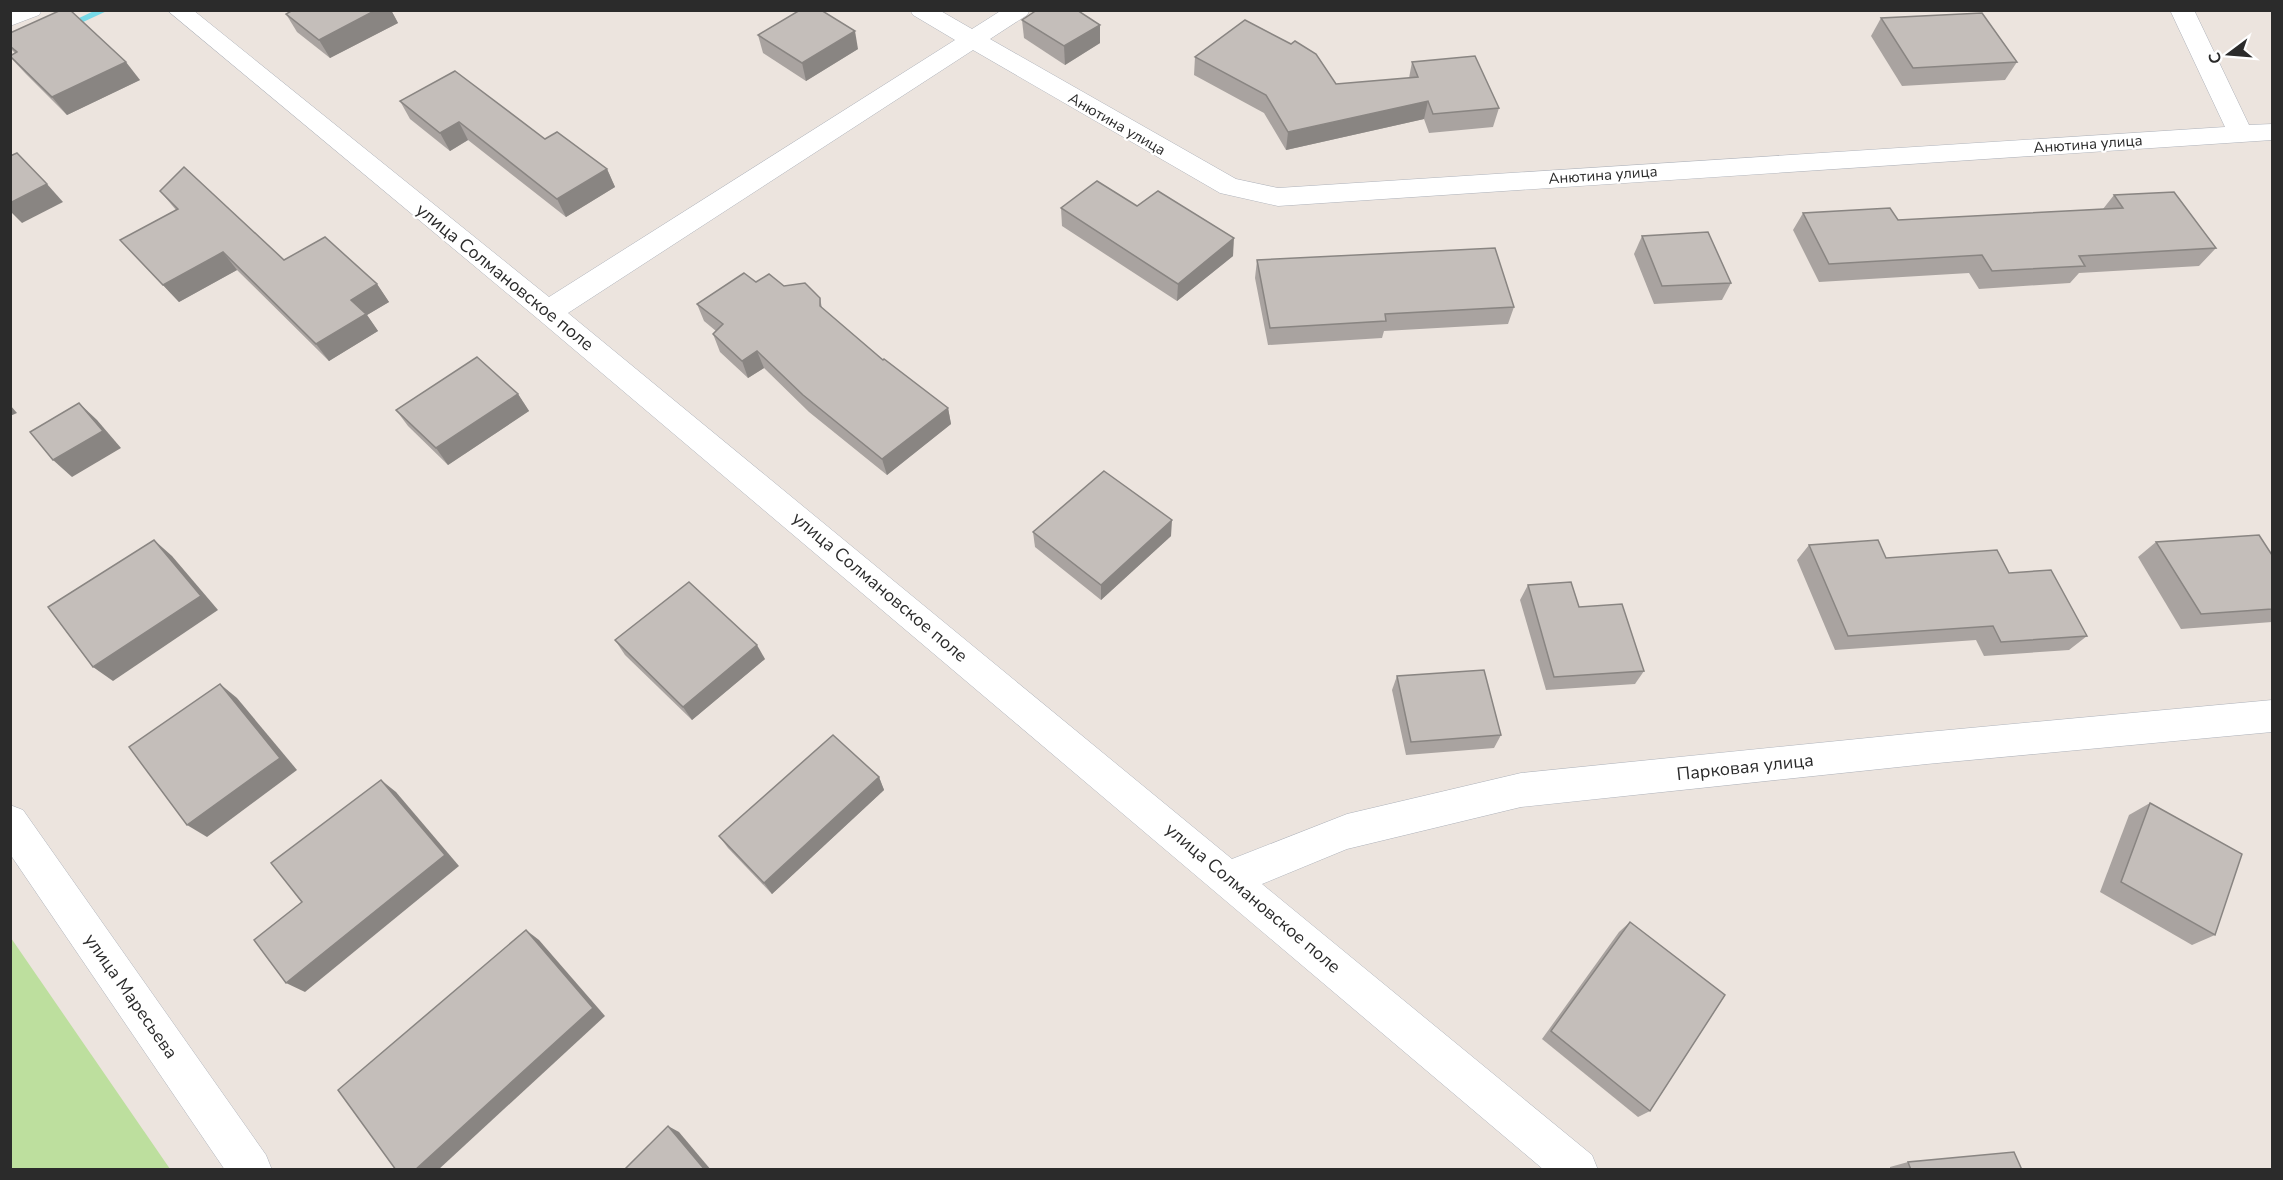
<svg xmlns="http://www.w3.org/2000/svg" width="2283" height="1180" viewBox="0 0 2283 1180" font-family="'Nunito Sans',sans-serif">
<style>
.green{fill:#bddf9e}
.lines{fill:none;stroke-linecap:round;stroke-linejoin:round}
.stream{fill:#77d9e7;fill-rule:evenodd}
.minor-casing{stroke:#aeb2ba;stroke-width:1}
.minor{fill:#fff;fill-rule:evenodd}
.wall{fill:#a9a3a0}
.shaded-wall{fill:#898582}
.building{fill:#c4beba;stroke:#898582;stroke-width:1.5}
.labels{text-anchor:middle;stroke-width:4.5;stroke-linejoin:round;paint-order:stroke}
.far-street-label{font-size:15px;fill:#2b2b2b;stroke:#fff}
.street-label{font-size:18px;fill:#2b2b2b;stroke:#fff}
</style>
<rect width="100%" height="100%" fill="#ece4de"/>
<path class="green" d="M11 938 170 1169H11Z"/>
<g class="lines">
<path class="stream" d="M96 10H109L68 29 65 30 60 27Z"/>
<defs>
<g id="minor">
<path d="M10 10H42L39 15 10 26Z"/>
<path d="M167 10H193L549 297 955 40 913 15 910 10H939L972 29 1002 10H1030L1027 15 990 39 1236 179 1278 188 2225 127 2170 10H2194L2249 125 2272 124V140L1278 206 1220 193 973 50 568 313 1232 859 1347 814 1521 773 1927 732 2272 700V732L1927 764 1521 807 1347 849 1262 884 1592 1155 1598 1170H1544L538 319Z"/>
<path d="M10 805 23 810 266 1155 272 1170H225L10 854Z"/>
</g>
</defs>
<use href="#minor" class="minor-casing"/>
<use href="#minor" class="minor"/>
</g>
<g class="wall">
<path d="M293 10H391L398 23 330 58 297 32 286 14Z"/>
<path d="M1881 18 2017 62 2005 80 1902 86 1871 36Z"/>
<path d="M1022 20 1100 25V43L1065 65 1024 38Z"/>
<path d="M10 33 140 80 67 115 26 74 10 57 15 53 10 48Z"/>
<path d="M758 35 858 49 806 81 763 53Z"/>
<path d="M1195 57 1336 84 1409 78 1412 62 1499 108 1493 127 1429 133 1424 119 1286 150 1264 113 1194 75Z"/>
<path d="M400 101 545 139 607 169 615 187 566 217 468 140 450 151 410 119Z"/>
<path d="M160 191 284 260 377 284 389 302 367 315 378 331 329 361 237 270 179 302 120 240 176 210Z"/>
<path d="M2114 195 2216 248 2199 266 2079 273 2070 283 1979 289 1969 273 1819 282 1793 230 1803 213 1898 220 2103 209Z"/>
<path d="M1061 208 1233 256 1177 301 1062 226Z"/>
<path d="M1642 236 1731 283 1722 300 1654 304 1634 254Z"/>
<path d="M1257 260 1514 307 1508 324 1384 331 1382 338 1268 345 1255 278Z"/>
<path d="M756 282 784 286 820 298 822 308 883 360 948 408 951 424 887 475 809 412 764 368 748 378 720 352 713 334 716 331 704 321 697 304Z"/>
<path d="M518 394 529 411 448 465 408 426 396 410Z"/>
<path d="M1033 532 1171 536 1101 600 1035 547Z"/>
<path d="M2156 542 2272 555V622L2181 629 2138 557Z"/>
<path d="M1809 545 1886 558 2009 573 2087 636 2069 650 1984 656 1976 640 1835 650 1797 560Z"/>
<path d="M1528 585 1644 671 1635 684 1546 690 1520 600Z"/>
<path d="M615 640 765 659 692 720 625 655Z"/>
<path d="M1397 676 1501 735 1494 748 1406 755 1392 690Z"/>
<path d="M879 777 884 790 772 894 728 848 719 836Z"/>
<path d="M2150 803 2215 935 2192 945 2100 892 2129 815Z"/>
<path d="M1630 922 1650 1111 1638 1117 1542 1039 1619 932Z"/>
<path d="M1908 1162 2022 1170H1890V1167Z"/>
</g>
<g class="shaded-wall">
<path d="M376 10H391L398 23 330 58 319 40Z"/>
<path d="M1100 25V43L1065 65 1064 46Z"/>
<path d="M855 31 858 49 806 81 802 63Z"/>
<path d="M126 62 140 80 67 115 52 97Z"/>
<path d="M1428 101 1424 119 1286 150 1288 132Z"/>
<path d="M459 122 468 140 450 151 440 133Z"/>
<path d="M607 169 615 187 566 217 557 199Z"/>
<path d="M47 184 63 202 22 223 10 211V203Z"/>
<path d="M1234 238 1233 256 1177 301 1178 284Z"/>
<path d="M223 252 237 270 179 302 163 285Z"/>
<path d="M377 284 389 302 367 315 378 331 329 361 316 344 351 300Z"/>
<path d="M757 351 764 368 748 378 742 361Z"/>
<path d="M518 394 529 411 448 465 436 448Z"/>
<path d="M79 403 97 420 121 448 72 477 53 460Z"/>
<path d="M10 405 17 413 10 416Z"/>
<path d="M948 408 951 424 887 475 882 459Z"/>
<path d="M1172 520 1171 536 1101 600V585Z"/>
<path d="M154 540 172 556 218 610 113 681 93 667Z"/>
<path d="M757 645 765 659 692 720 683 707Z"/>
<path d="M220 684 237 698 297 770 207 837 187 825Z"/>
<path d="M879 777 884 790 772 894 764 883Z"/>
<path d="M381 780 396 792 459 866 305 992 286 983Z"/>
<path d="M526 930 539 940 605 1016 438 1170H415Z"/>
<path d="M668 1126 679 1132 711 1170H705Z"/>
</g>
<g class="building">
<path d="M61 10H70L126 62 52 97 10 56 17 52 10 46V33Z"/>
<path d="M293 10H376L319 40 286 14Z"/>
<path d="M800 10H821L855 31 802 63 758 35Z"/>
<path d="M1037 10H1077L1100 25 1064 46 1022 20Z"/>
<path d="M1982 13 2017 62 1913 68 1881 18Z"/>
<path d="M1245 20 1291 44 1295 41 1316 54 1336 84 1418 77 1412 62 1475 56 1499 108 1433 114 1428 101 1288 132 1266 95 1195 57Z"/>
<path d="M455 71 545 139 557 132 607 169 557 199 459 122 440 133 400 101Z"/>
<path d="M17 153 47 184 10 203V156Z"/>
<path d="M184 167 284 260 325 237 377 284 351 300 366 314 316 344 223 252 163 285 120 240 178 209 160 191Z"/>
<path d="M1097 181 1137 206 1158 191 1234 238 1178 284 1061 208Z"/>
<path d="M2174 192 2216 248 2079 256 2085 266 1992 271 1982 255 1829 264 1803 213 1890 208 1898 220 2123 208 2114 195Z"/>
<path d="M1708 232 1731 283 1662 286 1642 236Z"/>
<path d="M1495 248 1514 307 1385 314 1386 321 1270 328 1257 260Z"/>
<path d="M744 273 756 282 769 274 784 286 805 283 820 298V306L883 360 884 359 948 408 882 459 803 395 757 351 742 361 713 334 723 324 697 304Z"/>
<path d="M477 357 518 394 436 448 396 410Z"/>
<path d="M79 403 103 431 53 460 30 432Z"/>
<path d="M1104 471 1172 520 1101 585 1033 532Z"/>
<path d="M2259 535 2272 555V609L2201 614 2156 542Z"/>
<path d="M154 540 201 596 93 667 48 607Z"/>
<path d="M1878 540 1886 558 1997 550 2009 573 2051 570 2087 636 2001 642 1993 626 1848 636 1809 545Z"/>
<path d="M689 582 757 645 683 707 615 640Z"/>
<path d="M1571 582 1579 607 1622 604 1644 671 1554 677 1528 585Z"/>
<path d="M1484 670 1501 735 1411 742 1397 676Z"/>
<path d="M220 684 280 758 187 825 129 747Z"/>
<path d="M833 735 879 777 764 883 719 836Z"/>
<path d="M381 780 445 855 286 983 254 940 302 902 271 863Z"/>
<path d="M2150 803 2242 854 2215 935 2121 882Z"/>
<path d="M1630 922 1725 995 1650 1111 1551 1031Z"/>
<path d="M526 930 593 1008 415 1170H396L338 1090Z"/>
<path d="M668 1126 705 1170H624Z"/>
<path d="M2014 1152 2022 1170H1911L1908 1162Z"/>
</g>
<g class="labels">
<g class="far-street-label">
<text transform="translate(1117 124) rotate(30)" y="5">Анютина улица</text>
<text transform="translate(2088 144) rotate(-4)" y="5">Анютина улица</text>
<text transform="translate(1603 175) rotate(-4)" y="5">Анютина улица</text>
</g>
<g class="street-label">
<text transform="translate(505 277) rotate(39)" y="6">улица Солмановское поле</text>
<text transform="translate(880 587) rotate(40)" y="6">улица Солмановское поле</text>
<text transform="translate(1745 767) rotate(-6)" y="6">Парковая улица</text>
<text transform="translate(1253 898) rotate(40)" y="6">улица Солмановское поле</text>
<text transform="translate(131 996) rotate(55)" y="6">улица Маресьева</text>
</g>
</g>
<rect width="2283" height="1180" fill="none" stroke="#2b2b2b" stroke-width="24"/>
<g transform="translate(2229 54) rotate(254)" stroke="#ffffff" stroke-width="4.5" paint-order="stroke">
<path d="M0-4.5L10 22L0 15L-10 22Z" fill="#2b2b2b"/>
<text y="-9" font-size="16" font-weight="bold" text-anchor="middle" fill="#2b2b2b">С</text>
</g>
</svg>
